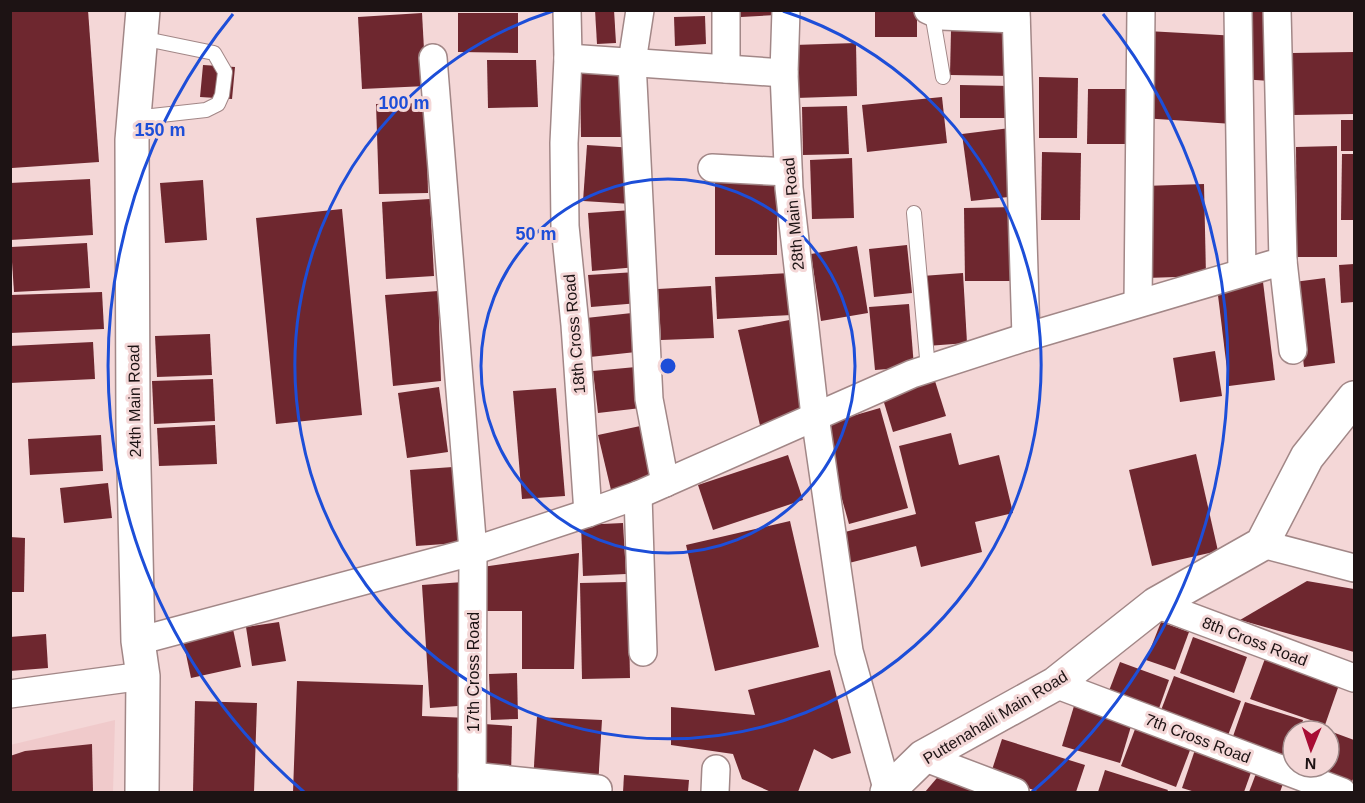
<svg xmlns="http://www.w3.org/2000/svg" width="1365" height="803" viewBox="0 0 1365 803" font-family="Helvetica,sans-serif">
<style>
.built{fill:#f0cacb}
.building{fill:#6e272f}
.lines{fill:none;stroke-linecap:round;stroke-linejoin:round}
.lane-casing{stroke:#a28787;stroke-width:16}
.street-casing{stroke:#a28787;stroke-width:30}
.secondary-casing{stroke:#a28787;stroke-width:36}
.lane{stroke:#fff;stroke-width:14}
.street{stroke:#fff;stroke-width:27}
.secondary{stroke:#fff;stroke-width:33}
.ring{fill:none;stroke:#1d4ed8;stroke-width:3}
.labels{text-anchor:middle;stroke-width:6;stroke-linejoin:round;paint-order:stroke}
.street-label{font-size:16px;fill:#1d1314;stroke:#f4d7d7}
.centre{fill:#1d4ed8;stroke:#f4d7d7;stroke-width:3}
.ring-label{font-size:18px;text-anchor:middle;font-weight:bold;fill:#1d4ed8;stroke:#f4d7d7;stroke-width:6;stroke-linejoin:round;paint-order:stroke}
</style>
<rect width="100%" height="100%" fill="#f4d7d7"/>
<path class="built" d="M115 720 113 792H11L10 745Z"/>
<g class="building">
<path d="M10 10H88L99 162 12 168Z"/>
<path d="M595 10H614L616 43 597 44Z"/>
<path d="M741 10H776V15L741 17Z"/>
<rect x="875" y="10" width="42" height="27"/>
<path d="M1244 10H1273L1270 81 1241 79Z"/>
<path d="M422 13 426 86 362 89 358 17Z"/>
<path d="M458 13H518V53L458 52Z"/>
<path d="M705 16 706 44 675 46 674 17Z"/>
<path d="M951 30H1012V76L950 75Z"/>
<path d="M1147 31 1238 36 1233 124 1142 118Z"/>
<path d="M856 43 857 96 796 98 794 45Z"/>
<path d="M1354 52V114L1293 115 1292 53Z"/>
<path d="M487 60H536L538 107 488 108Z"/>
<path d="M203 65 235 67 232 99 200 97Z"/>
<path d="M580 74H625V137H581Z"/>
<path d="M1039 77 1078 78 1077 138H1039Z"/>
<path d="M960 85 1011 86 1010 118H960Z"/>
<path d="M1088 89H1128L1127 144H1087Z"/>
<path d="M942 97 947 143 867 152 862 105Z"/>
<path d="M426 103 428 193 379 194 376 104Z"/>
<path d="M847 106 849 154 803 155 802 107Z"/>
<rect x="1341" y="120" width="13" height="31"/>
<path d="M1010 128 1018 196 971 201 962 134Z"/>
<path d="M587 145 635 148 631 204 583 201Z"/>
<path d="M1337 146V257H1297L1296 147Z"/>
<path d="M1042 152 1081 153 1080 220H1041Z"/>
<path d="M1342 154H1354V220H1341Z"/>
<path d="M852 158 854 218 812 219 810 160Z"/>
<rect x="715" y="178" width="62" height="77"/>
<path d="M90 179 93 235 10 240V183Z"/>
<path d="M203 180 207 240 165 243 160 183Z"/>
<path d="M1204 184 1206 276 1146 278 1144 186Z"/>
<path d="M430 199 434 276 386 279 382 202Z"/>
<path d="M1016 207 1017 281H965L964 208Z"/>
<path d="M342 209 362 415 276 424 256 218Z"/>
<path d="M632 210 637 267 592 271 588 213Z"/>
<path d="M87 243 90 288 14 292 11 247Z"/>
<path d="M907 245 912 293 874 297 869 249Z"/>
<path d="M857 246 868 313 821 321 811 254Z"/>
<path d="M1354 264V302L1341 303 1339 265Z"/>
<path d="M636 272 639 303 591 307 588 275Z"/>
<path d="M790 273 792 315 717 319 715 277Z"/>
<path d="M963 273 967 343 927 346 922 276Z"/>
<path d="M1325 278 1335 363 1304 367 1294 282Z"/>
<path d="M1263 282 1275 380 1229 386 1217 287Z"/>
<path d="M711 286 714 338 661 340 658 289Z"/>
<path d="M438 291 441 381 393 386 385 295Z"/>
<path d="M102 292 104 329 10 333V295Z"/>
<path d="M909 304 914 367 875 370 869 307Z"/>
<path d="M632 313 636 352 590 357 586 318Z"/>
<path d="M800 318 813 413 762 434 738 330Z"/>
<path d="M210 334 212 375 157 377 155 336Z"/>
<path d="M93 342 95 379 10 383V346Z"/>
<path d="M1215 351 1222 396 1180 402 1173 358Z"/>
<path d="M636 367 641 408 598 413 593 371Z"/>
<path d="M213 379 215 421 154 424 152 381Z"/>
<path d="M935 381 946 416 893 432 882 396Z"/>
<path d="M439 387 448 452 407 458 398 393Z"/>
<path d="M556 388 565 496 522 499 513 391Z"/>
<path d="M880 408 908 508 849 524 821 425Z"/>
<path d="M215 425 217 464 159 466 157 428Z"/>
<path d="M645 425 657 479 611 490 598 435Z"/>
<path d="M951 433 959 465 999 455 1013 513 975 522 982 552 921 567 916 546 845 564 837 534 916 514 899 446Z"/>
<path d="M101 435 103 471 30 475 28 439Z"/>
<path d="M1196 454 1218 551 1152 566 1129 470Z"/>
<path d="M788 455 803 500 713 530 698 485Z"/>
<path d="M453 467 459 543 416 546 410 470Z"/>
<path d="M108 483 112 518 64 523 60 488Z"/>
<path d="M790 521 819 647 715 671 686 545Z"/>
<path d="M623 523 626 574 583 576 581 525Z"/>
<path d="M10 537 25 538 24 592H10Z"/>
<path d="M579 553 574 669H522V611H482V567Z"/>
<path d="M1307 581 1354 589V652L1240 620Z"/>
<path d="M463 582 472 705 430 708 422 585Z"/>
<path d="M628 582 630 678 582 679 580 583Z"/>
<path d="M279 622 286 661 252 666 246 627Z"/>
<path d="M1161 622 1189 632 1175 670 1146 660Z"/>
<path d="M233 629 241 667 191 678 183 640Z"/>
<path d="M46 634 48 668 10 671V637Z"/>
<path d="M1193 637 1247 657 1234 693 1180 673Z"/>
<path d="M1266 656 1340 682 1325 725 1250 699Z"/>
<path d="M1120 662 1169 680 1157 714 1107 696Z"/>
<path d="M830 670 851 753 832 759 814 749 798 792H771L742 779 733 754 671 745V707L755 715 748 690Z"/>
<path d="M517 673 518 719 491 720 489 674Z"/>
<path d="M1174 676 1241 701 1227 738 1160 713Z"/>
<path d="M297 681 423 685 422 716 468 718 465 792H293Z"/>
<path d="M195 701 257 703 254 792H193Z"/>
<path d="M1245 702 1303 720 1300 731H1293V752L1290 761 1231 742Z"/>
<path d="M1074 706 1132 723 1120 763 1062 746Z"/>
<path d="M537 717 602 720 598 786 533 782Z"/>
<path d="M1308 723 1354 740V776L1351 785 1302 767H1329V731H1305Z"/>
<path d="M484 724 512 726 511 778 484 776Z"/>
<path d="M1137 724 1192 745 1176 787 1121 766Z"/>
<path d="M1002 739 1085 765 1076 792H1040L990 776Z"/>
<path d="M92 744 93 792H10V756L25 751Z"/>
<path d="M1197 744 1254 764 1244 792H1195L1182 788Z"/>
<path d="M1105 770 1168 790 1167 792H1098Z"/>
<path d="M1257 771 1284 781 1280 792H1249Z"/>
<path d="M942 772 987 792H925Z"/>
<path d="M624 775 689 780 688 792H623Z"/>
</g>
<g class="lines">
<defs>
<g id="lane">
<path d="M932 13 943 77"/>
<path d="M134 118 206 110 218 104 222 95 225 72 214 53 141 38"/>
<path d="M914 213 928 369"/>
</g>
<g id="street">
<path d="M567 10 568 58 564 143 565 226 575 325 588 513"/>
<path d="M640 10 632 62 649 399 665 483"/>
<path d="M786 10 784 73 789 188 815 416 849 651 888 792"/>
<path d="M928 10 941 16 1016 19"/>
<path d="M1016 10 1026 337"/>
<path d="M1238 10 1242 272"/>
<path d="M433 58 473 551 472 792"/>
<path d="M568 58 784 73"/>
<path d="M726 69V10"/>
<path d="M712 168 788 172"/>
<path d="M1283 261 1293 350"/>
<path d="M1138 303 1141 10"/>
<path d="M638 495 643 652"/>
<path d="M1262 544 1354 568"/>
<path d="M1156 604 1354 678"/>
<path d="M138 641 464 554 588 513 638 495 912 374 1026 337 1283 261 1277 10"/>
<path d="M1055 684 1342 792"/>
<path d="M10 694 143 676"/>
<path d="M923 757 1015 792"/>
<path d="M472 776 598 789"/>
<path d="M715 792 716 769"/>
</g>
<g id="secondary">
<path d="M142 792 143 676 138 641 133 425 132 140 143 10"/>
<path d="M887 792 923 757 1055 684 1156 604 1262 544 1307 457 1354 398"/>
</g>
</defs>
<use href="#lane" class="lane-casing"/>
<use href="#street" class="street-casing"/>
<use href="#secondary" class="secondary-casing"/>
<use href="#lane" class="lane"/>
<use href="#street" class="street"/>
<use href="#secondary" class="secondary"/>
</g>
<g class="ring">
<circle cx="668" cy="366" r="187"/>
<path d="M783 11A373 373 0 1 1 553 11"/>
<path d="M304 792A560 560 0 0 1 233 14M1103 14A560 560 0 0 1 1032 792"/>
</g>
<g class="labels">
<g class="street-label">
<text transform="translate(793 214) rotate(-95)" y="6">28th Main Road</text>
<text transform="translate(574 334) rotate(-95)" y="6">18th Cross Road</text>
<text transform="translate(134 401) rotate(-91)" y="6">24th Main Road</text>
<text transform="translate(1255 641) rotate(21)" y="6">8th Cross Road</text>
<text transform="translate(473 672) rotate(-90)" y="6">17th Cross Road</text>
<text transform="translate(995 717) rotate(-31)" y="6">Puttenahalli Main Road</text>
<text transform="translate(1198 738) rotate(21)" y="6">7th Cross Road</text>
</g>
</g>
<circle cx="668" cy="366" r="9" class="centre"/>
<g class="ring-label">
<text x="404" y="109">100 m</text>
<text x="160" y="136">150 m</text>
<text x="536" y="240">50 m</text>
</g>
<rect width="1365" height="803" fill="none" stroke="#1d1314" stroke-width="24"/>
<g transform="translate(1311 749) rotate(182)"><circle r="28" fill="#f4d7d7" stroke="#9e8989" stroke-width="1.5"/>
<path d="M0-4.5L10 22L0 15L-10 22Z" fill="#a70d34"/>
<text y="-9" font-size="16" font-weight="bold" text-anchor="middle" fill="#1d1314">N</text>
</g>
</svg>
